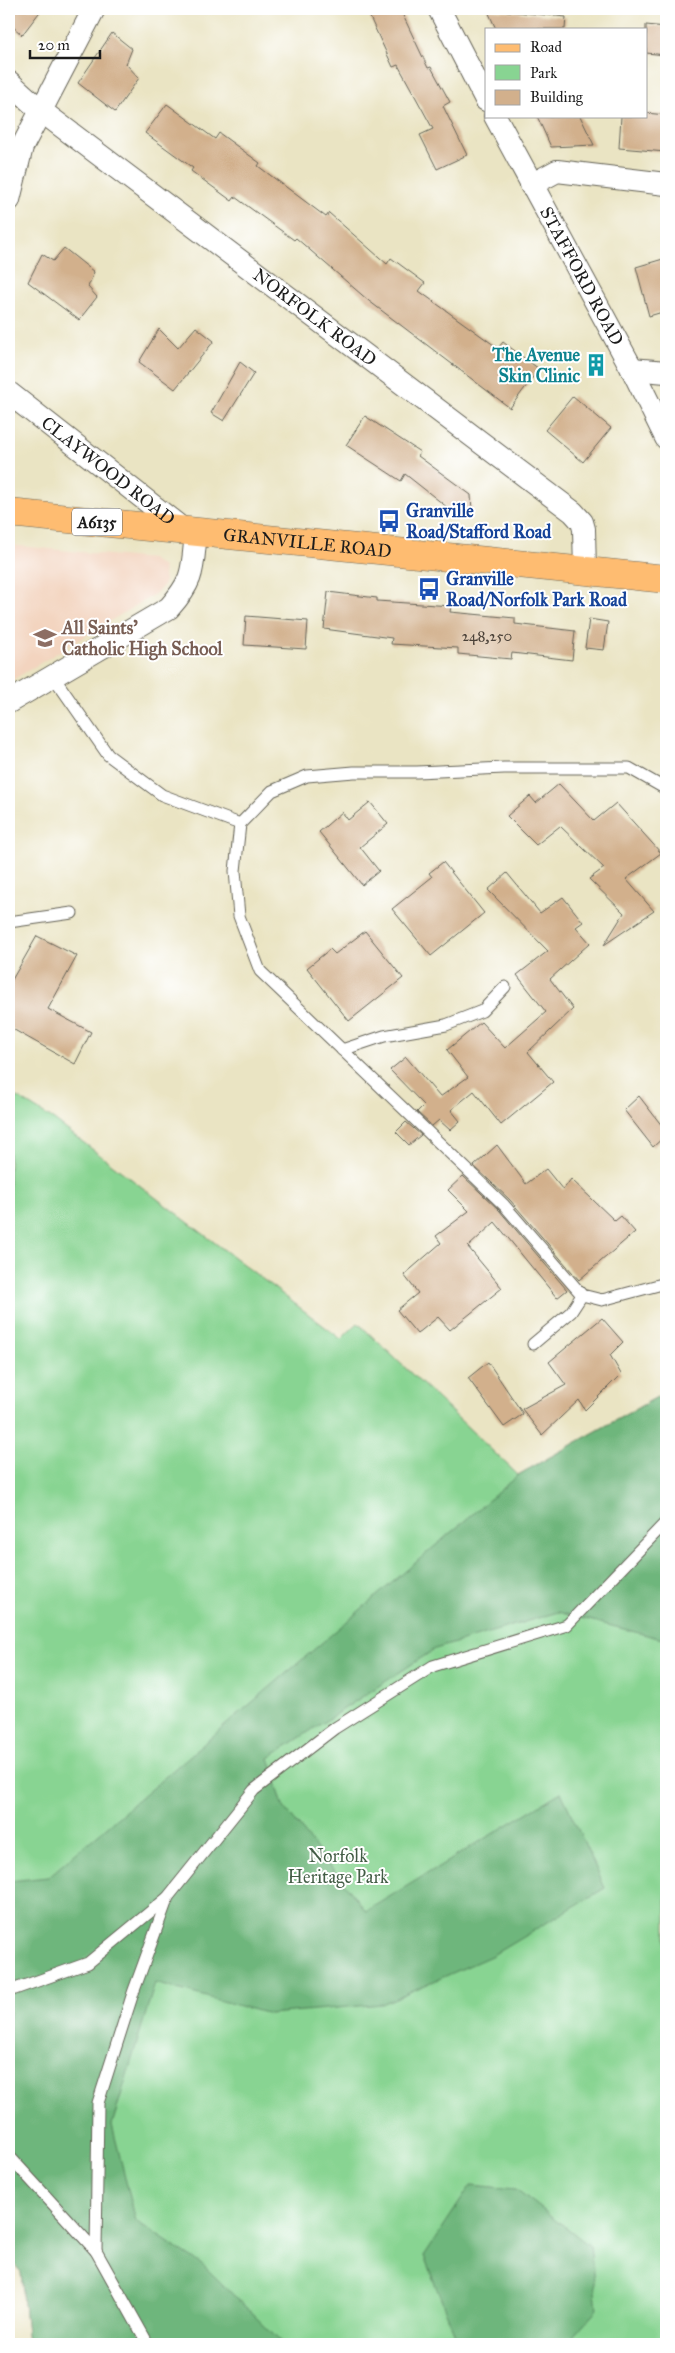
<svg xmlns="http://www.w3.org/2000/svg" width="675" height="2353" viewBox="0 0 675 2353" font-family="'IM FELL Great Primer',serif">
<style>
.built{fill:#f3d4bf}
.green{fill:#88d492;stroke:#527857}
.forest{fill:#6eb67c;stroke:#45694c}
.building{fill:#d2b08c}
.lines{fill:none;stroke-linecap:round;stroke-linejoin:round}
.lane-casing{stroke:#646256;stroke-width:13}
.street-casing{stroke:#646256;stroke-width:24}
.primary-casing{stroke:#646256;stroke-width:29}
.lane{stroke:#fff;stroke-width:11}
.street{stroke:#fff;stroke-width:22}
.primary{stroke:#febc71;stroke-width:28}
.labels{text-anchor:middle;stroke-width:4;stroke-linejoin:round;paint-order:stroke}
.number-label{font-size:15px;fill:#4a4138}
.shield{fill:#fff;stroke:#606060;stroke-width:1}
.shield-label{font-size:16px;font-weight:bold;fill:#1c1c1c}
.street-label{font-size:18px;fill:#1c1c1c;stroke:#fff}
.culture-label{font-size:18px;font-weight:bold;fill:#0d838f;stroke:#fff;text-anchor:end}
.transit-label{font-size:18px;font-weight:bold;fill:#164399;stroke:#fff;text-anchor:start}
.education-label{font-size:18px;font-weight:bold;fill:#785e54;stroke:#fff;text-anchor:start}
.park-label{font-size:18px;fill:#425c45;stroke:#fff}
</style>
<rect width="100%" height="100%" fill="#fff"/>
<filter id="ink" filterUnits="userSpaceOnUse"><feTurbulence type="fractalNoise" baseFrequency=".02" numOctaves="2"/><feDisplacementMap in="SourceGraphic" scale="10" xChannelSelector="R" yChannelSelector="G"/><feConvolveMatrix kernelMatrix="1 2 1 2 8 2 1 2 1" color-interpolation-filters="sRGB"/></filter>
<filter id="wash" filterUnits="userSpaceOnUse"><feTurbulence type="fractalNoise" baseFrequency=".0096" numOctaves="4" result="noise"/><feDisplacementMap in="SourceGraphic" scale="20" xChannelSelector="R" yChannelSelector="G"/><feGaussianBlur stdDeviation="1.12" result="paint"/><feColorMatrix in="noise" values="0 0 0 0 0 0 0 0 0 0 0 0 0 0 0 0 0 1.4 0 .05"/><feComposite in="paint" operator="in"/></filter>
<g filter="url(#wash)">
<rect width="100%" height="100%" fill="#eae4c3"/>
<path class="built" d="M9 545 151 559 163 567 165 581 163 586 155 594 9 682Z"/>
<path class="green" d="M9 1092 54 1120 341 1339 358 1323 518 1475 666 1392V2344H28L21 2272 9 2258Z"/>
<g class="forest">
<path d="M666 1392V1640L558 1612 435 1649 269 1758 283 1806 366 1911 561 1792 605 1888 491 1956 382 2004 269 2014 155 1983 112 2125 136 2221 205 2267 283 2344H28L21 2272 9 2258V1881L48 1877 518 1475Z"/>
<path d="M471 2185 516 2189 590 2246 597 2309 566 2344H482L456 2337 424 2256Z"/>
</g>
<g id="blocks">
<g class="building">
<path d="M9 9H42L22 35 9 23Z"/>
<path d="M366 9H400L428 68 431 67 450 102 443 106 467 155 437 169 420 135 433 129 398 65 393 67Z"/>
<path d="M487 9 566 17 565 29H496Z"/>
<path d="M646 25 666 27V55L646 53Z"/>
<path d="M112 33 132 49 126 64 139 78 115 112 78 83Z"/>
<path d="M167 104 215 139 219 133 260 163 258 166 326 217 329 213 387 264 391 258 425 283 419 291 498 348 503 342 539 369 510 408 369 301 296 238 294 240 235 197 232 201 191 171 193 168 145 133Z"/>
<path d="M646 113 666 115V152L619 148 621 116H646Z"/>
<path d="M537 116H580L594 145 551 147Z"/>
<path d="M64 248 94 272 88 287 97 297 79 320 28 282 42 254 53 261Z"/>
<path d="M663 259 666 272V311L649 316 636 267Z"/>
<path d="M196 327 214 341 175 389 139 362 159 329 178 348Z"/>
<path d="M240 362 254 373 224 421 211 413Z"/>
<path d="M573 396 611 428 583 462 545 430Z"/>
<path d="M365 416 420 452 418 456 471 495 472 512 457 515 405 474 401 481 346 445Z"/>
<path d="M328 592 377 598V601L451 606 450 612 515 618V624L575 631 572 660 512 653 511 659 458 654V648L391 644 392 638 324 629Z"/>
<path d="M246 616 308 621 306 649 244 645Z"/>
<path d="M589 619 608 622 604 650 585 648Z"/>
<path d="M559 784 594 821 616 803 661 853 626 879 654 911 604 945 624 913 589 879 604 868 560 826 536 845 507 816 530 796 536 803Z"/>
<path d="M370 802 388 824 360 847 379 871 362 885 319 832 342 812 348 820Z"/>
<path d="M443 862 484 913 431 956 392 909 432 877 429 873Z"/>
<path d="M507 873 540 913 563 897 583 922 576 927 590 943 550 979 573 1009 528 1052 553 1082 501 1125 474 1091 451 1110 460 1121 450 1130 439 1120 432 1126 417 1112 424 1105 390 1070 406 1057 440 1097 468 1077 447 1050 481 1022 505 1048 546 1012 517 975 548 951 488 890Z"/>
<path d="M365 931 403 978 349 1021 307 968 330 949 335 954Z"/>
<path d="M37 936 77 956 48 1009 91 1032 75 1064 9 1027V985Z"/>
<path d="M639 1096 666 1131V1135L653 1147 624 1110Z"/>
<path d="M406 1122 421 1135 409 1145 396 1132Z"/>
<path d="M497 1145 526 1184 546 1169 563 1190 571 1179 615 1221 621 1216 635 1232 579 1280 510 1200 474 1166Z"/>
<path d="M463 1176 499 1210 567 1290 557 1298 495 1222 468 1247 502 1288 450 1330 438 1317 417 1334 397 1310 418 1293 404 1275 441 1243 436 1236 469 1211 448 1190Z"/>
<path d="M602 1318 623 1342 610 1355 621 1374 585 1410 579 1400 542 1435 522 1409 566 1385 549 1362Z"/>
<path d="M488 1362 523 1414 504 1427 468 1378Z"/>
</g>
</g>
</g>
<g filter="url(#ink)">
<use href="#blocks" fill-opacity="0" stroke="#646256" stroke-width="1"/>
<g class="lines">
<defs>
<g id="lane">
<path d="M53 676 108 755 162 795 240 824"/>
<path d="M666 789 629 768H504L417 772H354L307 776 272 791 240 824 235 871 239 916 260 971 504 1205 582 1295 602 1300 666 1283"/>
<path d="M9 922 72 913"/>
<path d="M342 1050 384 1036 446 1025 482 1011 505 987"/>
<path d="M533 1344 571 1312 582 1295"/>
<path d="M9 1990 15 1989 88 1963 167 1898"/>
<path d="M9 2156 96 2251"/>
<path d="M148 2344 96 2251 98 2103 133 1993 168 1897 254 1790 335 1728 433 1666 567 1625 666 1522"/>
</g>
<g id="street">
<path d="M439 9 486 100"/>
<path id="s1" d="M9 82 40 110 573 512 582 522 584 529 585 572"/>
<path id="s2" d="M495 116 632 369 666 438"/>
<path d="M531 185 557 171 666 184"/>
<path d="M9 200 22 147 94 9"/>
<path d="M632 369 666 372"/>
<path id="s3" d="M9 393 185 531"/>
<path d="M9 702 169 608C195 579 192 570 196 532"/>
</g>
<g id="primary">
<path id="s4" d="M9 513 666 579"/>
</g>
</defs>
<use href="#lane" class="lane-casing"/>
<use href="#street" class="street-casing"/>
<use href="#primary" class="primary-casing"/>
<use href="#lane" class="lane"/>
<use href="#street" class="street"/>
<use href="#primary" class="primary"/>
</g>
</g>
<defs>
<symbol id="building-bare" viewBox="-9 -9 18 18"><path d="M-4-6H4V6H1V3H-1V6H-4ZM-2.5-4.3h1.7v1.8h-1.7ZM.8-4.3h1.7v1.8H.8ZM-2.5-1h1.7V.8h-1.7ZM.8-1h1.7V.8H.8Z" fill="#0f9aa8" stroke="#fff" stroke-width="2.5" paint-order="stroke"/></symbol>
<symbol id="bus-bare" viewBox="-9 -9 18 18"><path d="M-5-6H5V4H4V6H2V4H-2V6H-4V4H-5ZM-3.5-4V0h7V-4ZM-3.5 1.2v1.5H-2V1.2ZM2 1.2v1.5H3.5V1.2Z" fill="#1a4fb4" stroke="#fff" stroke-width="2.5" paint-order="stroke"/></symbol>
<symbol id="school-bare" viewBox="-9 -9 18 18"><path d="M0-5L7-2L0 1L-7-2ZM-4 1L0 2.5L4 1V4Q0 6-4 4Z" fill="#8d6e63" stroke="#fff" stroke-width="2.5" paint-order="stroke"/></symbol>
</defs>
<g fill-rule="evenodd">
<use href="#building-bare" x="580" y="349" width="32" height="32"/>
<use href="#bus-bare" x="373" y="505" width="32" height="32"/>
<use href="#bus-bare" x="413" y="573" width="32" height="32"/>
<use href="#school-bare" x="29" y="622" width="32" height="32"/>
</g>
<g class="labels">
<g class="number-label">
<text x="487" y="641">248,250</text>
</g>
<rect class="shield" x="72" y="508.5" width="50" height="27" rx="4"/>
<g class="shield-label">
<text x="97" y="528">A6135</text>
</g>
<g class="street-label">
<text dy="6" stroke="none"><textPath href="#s2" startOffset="182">STAFFORD ROAD</textPath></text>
<text dy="6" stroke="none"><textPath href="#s1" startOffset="386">NORFOLK ROAD</textPath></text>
<text dy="6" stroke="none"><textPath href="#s3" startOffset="126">CLAYWOOD ROAD</textPath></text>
<text dy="6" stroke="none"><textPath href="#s4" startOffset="300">GRANVILLE ROAD</textPath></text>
</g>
<g class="culture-label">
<text x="580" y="361">The Avenue<tspan x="580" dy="21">Skin Clinic</tspan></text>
</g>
<g class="transit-label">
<text x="406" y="517">Granville<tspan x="406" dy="21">Road/Stafford Road</tspan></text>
<text x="446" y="585">Granville<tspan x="446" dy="21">Road/Norfolk Park Road</tspan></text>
</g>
<g class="education-label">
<text x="62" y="634">All Saints'<tspan x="62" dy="21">Catholic High School</tspan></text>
</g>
<g class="park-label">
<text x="338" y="1862">Norfolk<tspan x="338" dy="21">Heritage Park</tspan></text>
</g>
</g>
<rect width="675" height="2353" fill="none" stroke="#fff" stroke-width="30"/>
<rect x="485" y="28" width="162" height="90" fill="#ffffff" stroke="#a4a4a4"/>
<rect x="495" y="44" width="25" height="8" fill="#febc71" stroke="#a4a4a4"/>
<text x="530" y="52" font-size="15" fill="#1c1c1c">Road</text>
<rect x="495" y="65" width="25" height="15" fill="#88d492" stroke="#a4a4a4"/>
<text x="530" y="78" font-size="15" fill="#1c1c1c">Park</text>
<rect x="495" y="90" width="25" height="15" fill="#d2b08c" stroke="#a4a4a4"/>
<text x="530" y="102" font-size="15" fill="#1c1c1c">Building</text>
<path d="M30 50v8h70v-8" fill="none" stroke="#1c1c1c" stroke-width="2.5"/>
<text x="38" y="50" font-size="15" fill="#1c1c1c" stroke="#ffffff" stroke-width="4" paint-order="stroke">20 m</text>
</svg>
